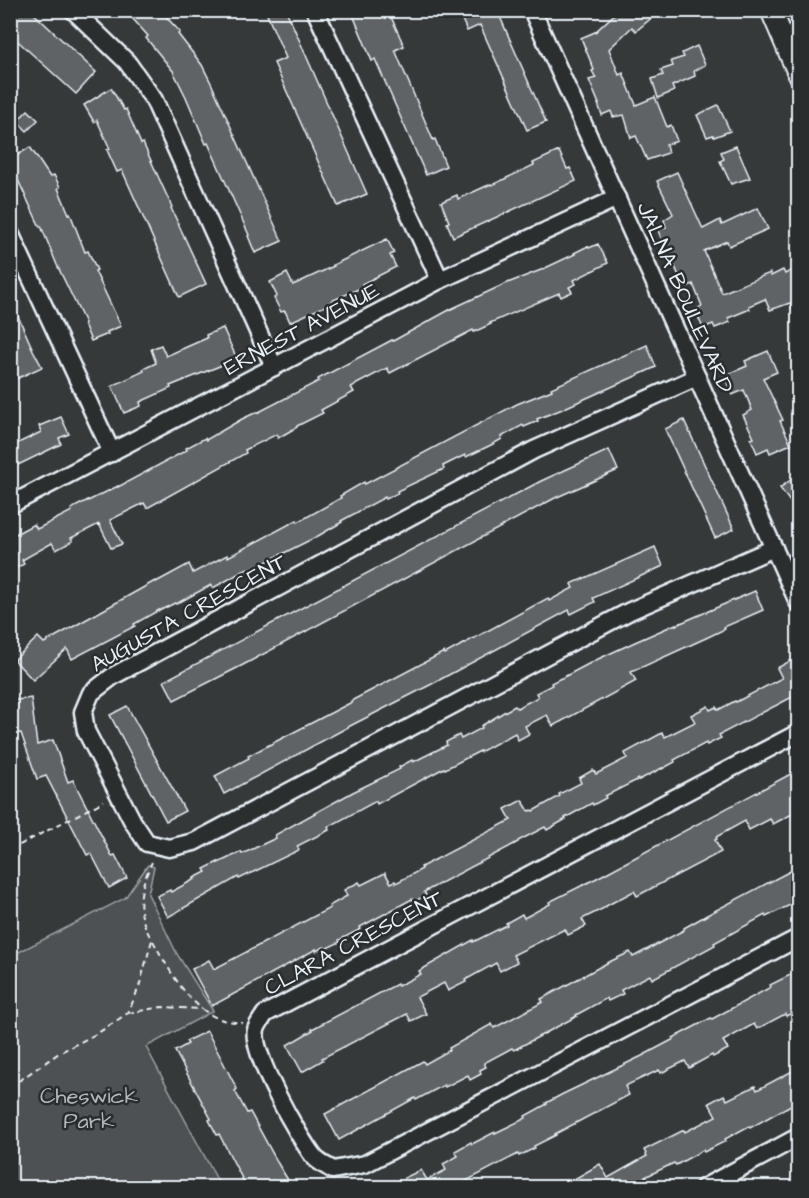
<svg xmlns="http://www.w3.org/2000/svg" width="809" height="1198" viewBox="0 0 809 1198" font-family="'Architects Daughter',sans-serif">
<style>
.green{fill:#4d5152;stroke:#9aa1a5;stroke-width:1.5}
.building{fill:#5f6365;stroke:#e8f1f8;stroke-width:1.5}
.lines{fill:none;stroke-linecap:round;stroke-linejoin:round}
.minor-casing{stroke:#e8f1f8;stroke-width:21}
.major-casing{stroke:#e8f1f8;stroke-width:24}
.path{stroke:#e8f1f8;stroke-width:2;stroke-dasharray:6 4.5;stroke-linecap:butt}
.minor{stroke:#2a2d2e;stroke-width:16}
.major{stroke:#2a2d2e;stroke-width:20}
.labels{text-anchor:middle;stroke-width:5;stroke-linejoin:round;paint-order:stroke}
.street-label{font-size:22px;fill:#e8f1f8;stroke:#2a2d2e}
.park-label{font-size:22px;fill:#b2b9be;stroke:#2a2d2e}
</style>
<rect width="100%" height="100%" fill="#35393a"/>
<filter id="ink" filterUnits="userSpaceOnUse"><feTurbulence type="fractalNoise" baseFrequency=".0167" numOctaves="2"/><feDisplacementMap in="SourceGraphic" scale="12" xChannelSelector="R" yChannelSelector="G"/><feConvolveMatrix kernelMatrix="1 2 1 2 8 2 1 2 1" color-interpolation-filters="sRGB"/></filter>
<g filter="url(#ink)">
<path class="green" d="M148 865 154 867 148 894 177 954 213 1011 146 1047 221 1187H11V956L125 898Z"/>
<g class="building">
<path d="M10 10H30L96 72 76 94 10 34Z"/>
<path d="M125 10H160L180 32 178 34 202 65 212 85 282 241 255 253 248 236 249 235 208 143 206 144 186 97 173 71 146 38 148 36Z"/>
<path d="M265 10H286L367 194 338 206 274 63 286 58Z"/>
<path d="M351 10H388L404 46 395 50 433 140 435 139 446 166 426 175 375 59 372 61Z"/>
<path d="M458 10H497L546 122 527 130 480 25 467 31Z"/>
<path d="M619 10 624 14 628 10H661L636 31 632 27 609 49 619 75 623 73 636 105 655 97 667 127 671 125 677 141 666 145 668 153 647 160 636 136 631 138 624 115 613 117 611 111 602 115 598 104H599L589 80 596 78 592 71 594 70 581 38 595 32Z"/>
<path d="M697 46 705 65 694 71 695 76 672 86 674 91 658 98 652 79 663 75 661 70 673 66 671 61 684 57 682 53Z"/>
<path d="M111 88 124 110 126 109 141 144 143 143 172 207 171 208 206 284 179 297 122 170 117 172 107 150 110 149 97 120 94 122 84 105Z"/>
<path d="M718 105 730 131 714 137 713 135 707 137 697 115Z"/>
<path d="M28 110 38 120 27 131 17 121Z"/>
<path d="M736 146 750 178 731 184 720 161 724 159 721 152Z"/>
<path d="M30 147 50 177 54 175 60 187 58 188 69 214 70 213 85 252 88 251 97 270 95 271 121 326 107 332 108 334 91 341 84 324 85 323 57 265 41 226 40 227 17 178 14 179 10 173V160Z"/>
<path d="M559 151 567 169 570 168 576 181 453 237 447 223 449 222 441 202 457 195 458 199 491 184 492 185 534 165 533 163Z"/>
<path d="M677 172 703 229 720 220 722 225 758 208 768 229 729 246 727 241 704 251 722 293 770 273 771 276 783 270 785 274 798 267V321L790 303 770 310 765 299 749 306 750 309 728 318 730 322 715 328 713 324 703 328 695 310 702 306 693 284 684 288 673 262 670 263 658 230 666 227 664 220 673 214 657 181Z"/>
<path d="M387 239 394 253 390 255 396 267 362 284 363 287 331 301 332 303 290 322 285 311 281 312 274 298 277 296 270 282 287 273 293 285 334 266 333 265Z"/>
<path d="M598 244 608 263 574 280 576 284 569 287 572 292 561 297 559 293 490 323 491 324 474 332 473 330 390 373 387 368 351 387 354 392 321 410 323 413 297 426V427L278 438 277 434 245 450 246 453 147 508 144 503 110 520 122 544 111 548 99 524 71 538 73 541 56 550 52 543 22 560 24 564 10 571V537L34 524 37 529 72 511 71 509 88 500V501L118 486V487L187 450 186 448 205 438 206 440 242 419 257 412V413L319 381 318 379 392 340 393 341 451 309 505 284 541 270 575 254 574 253 588 246 589 248Z"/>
<path d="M10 298 33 350 42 367 16 379 10 367Z"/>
<path d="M223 328 237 359 170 386 171 388 140 402 141 406 124 413 112 386 144 371 143 369 156 363 151 349 161 345 166 356 207 338 206 335Z"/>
<path d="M647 345 656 367 560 410 537 419 538 421 524 427 523 425 501 437 502 439 491 445 466 457 465 455 443 466 444 469 397 491 398 493 386 499 385 497 341 521 342 522 318 536 248 571 247 569 213 588 211 585 176 604 175 603 159 611V610L134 624 135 626 72 659 67 649 33 680 14 660 38 637 44 643 155 581 156 582 189 564 193 573 227 555 228 557 297 520 298 522 341 498 340 496 364 482 365 484 517 404 552 390 551 388Z"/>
<path d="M768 351 777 372 763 378 783 420 780 421 791 444 770 453 768 448 757 453 751 439 754 438 743 415 752 410 744 390 732 395 724 376 747 366 745 361Z"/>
<path d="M61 417 69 434 59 438 61 444 16 466 10 454V447L41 432 39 426Z"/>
<path d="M684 420 734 529 715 538 665 429Z"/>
<path d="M609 450 618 470 555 498 243 665 174 700 164 681 541 481Z"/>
<path d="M792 479 794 482 798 479V513L780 488Z"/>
<path d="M655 547 663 566 593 598 595 602 571 614 569 610 430 685 350 726 224 794 215 776 249 758 248 756 271 744 352 702 351 701 444 652 445 654 548 598 549 601 573 588 571 584Z"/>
<path d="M755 591 763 610 724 627 725 629 706 638 631 672 636 681 553 726 547 715 525 726 529 734 518 740 515 733 480 752V751L445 769 444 768 377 804 376 801 328 827 329 830 297 846 299 850 239 879 238 877 168 917 157 896 170 890 171 892 195 879 194 878 206 872 204 869 218 862V863L241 852 242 854 276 838 275 835 353 792 400 769 399 767 412 760 413 762 447 745 446 742 459 735 461 739 482 728 481 726 504 712 515 706 517 708 538 697 536 693 552 685 551 683 561 678H562L596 660 635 642 676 624V625Z"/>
<path d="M792 660 798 674V694L719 735 721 738 707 745 706 743 674 760 675 762 662 769V768L639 780V779L605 796 606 798 593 805 592 803 565 818 566 819 547 830 545 827 518 841V842L424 892 426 895 414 902 412 899 390 911 360 927 361 929 339 940 340 942 325 949 324 947 316 951V949L212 1006 192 969 209 960 214 969 330 908 329 906 347 896 344 890 359 882 361 885 385 873 391 883 395 881 396 883 422 869 421 867 511 820 505 809 522 800 529 811 532 810 533 811 560 796 559 794 581 783 579 778 593 770 596 774 627 758 625 753 662 733 665 737 695 722 691 715 708 706 710 710 716 707 718 710 735 701 736 702 782 678 777 668Z"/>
<path d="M31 698 37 745 53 740 68 782 73 780 112 856 115 855 127 878 109 888 91 853 87 855 46 776 37 779 21 733 10 734V701Z"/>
<path d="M127 706 185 811 166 821 110 715Z"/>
<path d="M798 770V811L773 824 770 819 749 830 745 821 716 837 717 839 715 840 721 852 637 896 634 891 606 906V907L582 919 586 926 568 935 565 929 513 955 517 962 500 971 496 963 465 980 466 982 448 991 444 983 417 997 426 1014 411 1021 407 1014 322 1058 323 1060 302 1072 287 1045 313 1030 312 1029 397 984 398 986 421 974 419 971 473 940V942L507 925 506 923 522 914 524 918 550 904 549 902 595 879Z"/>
<path d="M798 867V901L766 917 765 915 714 943 715 945 652 979 650 975 621 990 623 994 608 1001 607 998 576 1015 577 1016 514 1050 512 1048 484 1063 486 1067 480 1070 481 1074 470 1080 468 1075 445 1087 444 1085 416 1100 415 1098 339 1140 325 1114 423 1061 425 1064 450 1050 449 1048 492 1024 494 1028 543 1002 541 999 607 963 630 952 633 957 684 930V928L707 915Z"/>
<path d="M798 971V989L793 992 798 1002V1010L786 1016 785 1014 757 1029 754 1024 723 1041 728 1049 713 1057 712 1055 689 1068 685 1061 661 1073 659 1070 625 1086 629 1095 555 1134 556 1135 534 1146 535 1148 519 1156 518 1154 453 1188H409L404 1178 421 1170 427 1180 446 1170 443 1164 458 1156 455 1151 471 1142 472 1144 495 1132V1133L526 1118 525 1116 547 1104 546 1103 563 1094 642 1056 674 1039 673 1038 711 1018 712 1019 771 987 770 985Z"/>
<path d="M207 1031 237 1089 235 1091 247 1113 250 1112 280 1167 293 1188H247L219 1134 217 1135 209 1120 211 1119 175 1051 188 1044 186 1041Z"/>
<path d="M798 1068V1101L750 1128 749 1126 725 1139 726 1141 704 1152 703 1150 676 1165 674 1163 643 1178 644 1179 629 1188H559L600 1164 608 1178 647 1156 644 1150 684 1130 685 1132 716 1116 709 1103 724 1095 727 1100 755 1086 757 1090Z"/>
</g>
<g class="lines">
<defs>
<g id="minor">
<path d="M73 10 127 62 154 100 274 367"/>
<path d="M315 10 440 280"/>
<path d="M532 10 798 602"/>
<path d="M10 233 112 453"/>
<path d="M697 377 534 450 113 676 91 693 83 712 86 731 133 822 147 843 169 848 194 842 630 611 774 548"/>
<path d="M10 505 440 280 617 198"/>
<path d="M798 733 265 1014C262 1019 257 1025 256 1030 250 1052 299 1138 314 1157 319 1163 327 1166 333 1170L365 1164 798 938"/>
<path d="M703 1188 798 1137"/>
</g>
<path id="major" d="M771 10 798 73"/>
</defs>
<use href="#minor" class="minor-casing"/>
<use href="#major" class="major-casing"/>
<g class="path">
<path d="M10 850 104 801"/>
<path d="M153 941C168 968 189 1008 220 1019 227 1022 236 1022 243 1023"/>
<path d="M128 1013 162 1007 202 1009"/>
<path d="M10 1087 59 1053 98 1033 128 1013 139 987 152 940C135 911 138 892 152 862"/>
</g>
<use href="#minor" class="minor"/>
<use href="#major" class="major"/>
</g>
</g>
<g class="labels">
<g class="street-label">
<text transform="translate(686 297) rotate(66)" y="8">JALNA BOULEVARD</text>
<text transform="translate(301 328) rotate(-28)" y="8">ERNEST AVENUE</text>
<text transform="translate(188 612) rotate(-29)" y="8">AUGUSTA CRESCENT</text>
<text transform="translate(353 942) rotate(-28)" y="8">CLARA CRESCENT</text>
</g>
<g class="park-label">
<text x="89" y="1103">Cheswick<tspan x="89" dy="25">Park</tspan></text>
</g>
</g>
<rect width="809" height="1198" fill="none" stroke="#2a2d2e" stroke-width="36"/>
<rect x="18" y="18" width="773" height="1162" fill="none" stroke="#e8f1f8" stroke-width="2" filter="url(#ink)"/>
</svg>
